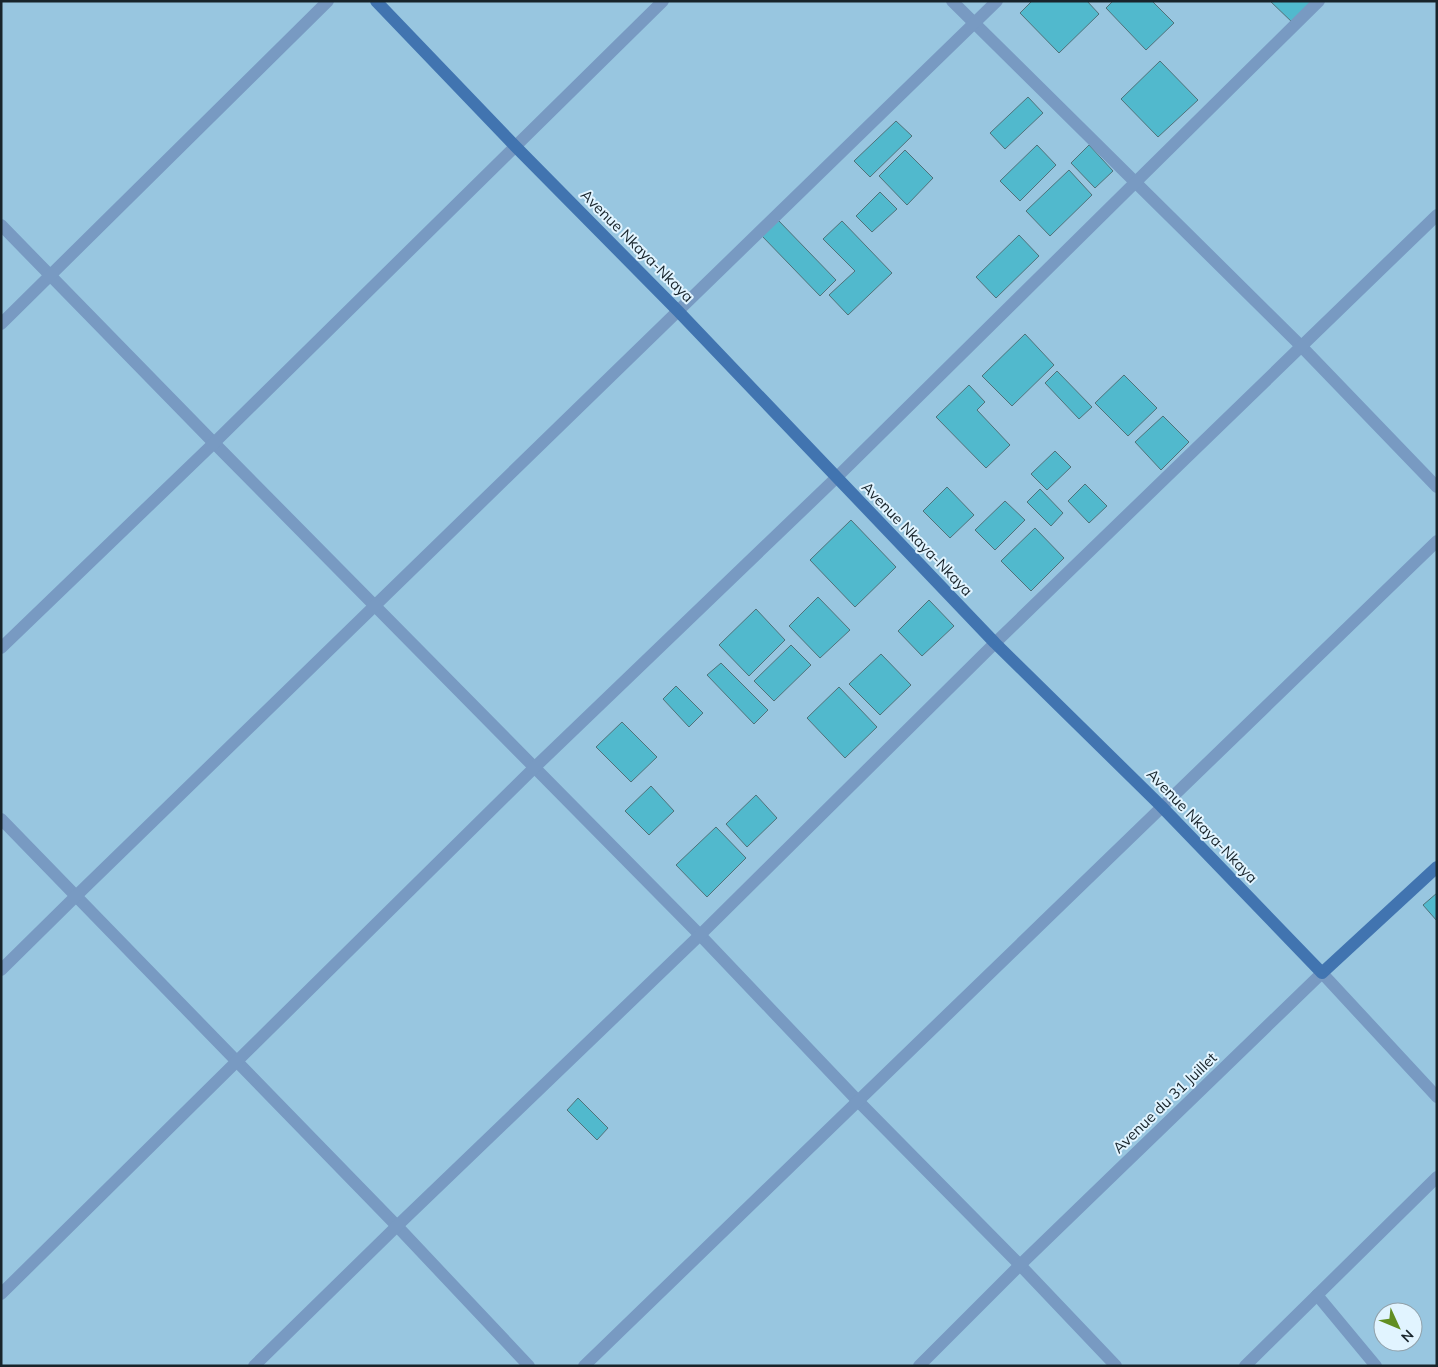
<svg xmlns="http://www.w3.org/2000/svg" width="1438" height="1367" viewBox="0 0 1438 1367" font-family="Mulish,sans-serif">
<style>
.green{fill:#98c6e0;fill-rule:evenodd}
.building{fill:#51b9cd;stroke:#4f727a}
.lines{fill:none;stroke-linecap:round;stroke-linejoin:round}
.street{stroke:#789ac2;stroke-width:12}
.secondary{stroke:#4174b0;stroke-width:12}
.labels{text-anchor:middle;stroke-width:4;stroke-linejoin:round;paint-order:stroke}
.street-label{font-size:15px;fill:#18242b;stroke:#e1f4ff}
</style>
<rect width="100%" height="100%" fill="#c9e9fb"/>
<path class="green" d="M1 1H1437V1366H1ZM1383 1312H1413V1342H1383Z"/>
<g class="building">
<path d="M1032 1H1087L1099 14 1059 53 1020 13Z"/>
<path d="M1113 1H1152L1174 23 1146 50 1106 8Z"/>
<path d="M1270 1H1315L1294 24Z"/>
<path d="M1160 61 1198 100 1158 137 1121 99Z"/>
<path d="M1028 97 1043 113 1005 149 990 133Z"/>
<path d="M896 121 912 136 870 177 854 161Z"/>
<path d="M1037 145 1056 165 1020 201 1000 181Z"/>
<path d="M1089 145 1113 171 1095 188 1071 163Z"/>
<path d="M905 150 933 178 907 205 879 176Z"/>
<path d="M1069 170 1092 195 1050 236 1026 211Z"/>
<path d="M880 192 897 209 872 232 856 216Z"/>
<path d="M778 220 836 280 820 296 762 236Z"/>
<path d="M842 221 892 273 848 315 829 295 855 271 823 239Z"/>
<path d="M1019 235 1039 256 996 298 976 277Z"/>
<path d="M1025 334 1054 365 1012 406 982 376Z"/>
<path d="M1057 371 1092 407 1079 419 1045 383Z"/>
<path d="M1124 375 1157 408 1128 436 1095 403Z"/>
<path d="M969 385 985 402 977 410 1010 445 986 468 936 417Z"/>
<path d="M1163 416 1189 442 1161 470 1135 442Z"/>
<path d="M1055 451 1071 467 1047 490 1031 474Z"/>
<path d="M1085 484 1107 506 1089 523 1068 501Z"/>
<path d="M947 487 974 515 950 538 923 511Z"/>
<path d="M1040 489 1063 513 1051 526 1027 502Z"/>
<path d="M1005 501 1025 520 995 550 975 530Z"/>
<path d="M851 520 896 567 855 607 810 560Z"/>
<path d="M1035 528 1064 558 1031 591 1001 561Z"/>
<path d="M818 597 850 630 820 658 789 626Z"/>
<path d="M929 600 954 626 922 656 898 631Z"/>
<path d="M756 609 785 640 749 676 719 645Z"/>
<path d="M791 645 811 665 774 701 754 681Z"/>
<path d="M881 654 911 685 880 715 849 684Z"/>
<path d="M721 663 768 710 754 724 707 675Z"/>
<path d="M676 686 703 713 689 727 663 699Z"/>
<path d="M839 687 877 727 845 758 807 718Z"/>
<path d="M622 722 657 757 631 782 596 747Z"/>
<path d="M651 786 674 811 649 835 625 811Z"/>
<path d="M756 795 777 818 747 847 726 824Z"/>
<path d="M716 827 746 858 707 897 676 865Z"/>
<path d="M1437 893V921L1423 905Z"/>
<path d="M578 1098 608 1128 597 1140 567 1110Z"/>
</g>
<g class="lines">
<g class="street">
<path d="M952 1 1301 346 1437 487"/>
<path d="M1 225 214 443 700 935 857 1100 1020 1265 1116 1366"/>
<path d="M1 324 328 1"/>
<path d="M1 648 214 443 663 1"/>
<path d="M1 819 397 1226 529 1366"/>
<path d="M1 970 76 896 997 1"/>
<path d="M1 1294 535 767 836 478 1319 1"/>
<path d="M1317 1295 1376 1366"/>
<path d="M254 1366 397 1226 700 935 995 643 1437 215"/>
<path d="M584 1366 1437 541"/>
<path d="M919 1366 1020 1265 1322 973 1437 1097"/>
<path d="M1245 1366 1437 1177"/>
</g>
<path class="secondary" d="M376 1 515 146 678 311 995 643 1161 806 1322 973 1437 867"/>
</g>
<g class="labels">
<g class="street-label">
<text transform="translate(637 246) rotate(45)" y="5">Avenue Nkaya-Nkaya</text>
<text transform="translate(917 539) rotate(46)" y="5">Avenue Nkaya-Nkaya</text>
<text transform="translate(1202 826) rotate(46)" y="5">Avenue Nkaya-Nkaya</text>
<text transform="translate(1165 1103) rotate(-44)" y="5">Avenue du 31 Juillet</text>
</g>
</g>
<rect width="1438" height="1367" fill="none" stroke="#18242b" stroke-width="5"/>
<g transform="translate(1398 1327) rotate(134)"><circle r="24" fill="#e1f4ff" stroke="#91a1aa"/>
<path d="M0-4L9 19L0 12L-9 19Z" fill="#618e22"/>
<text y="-8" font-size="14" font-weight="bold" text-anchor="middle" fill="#18242b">N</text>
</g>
</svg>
